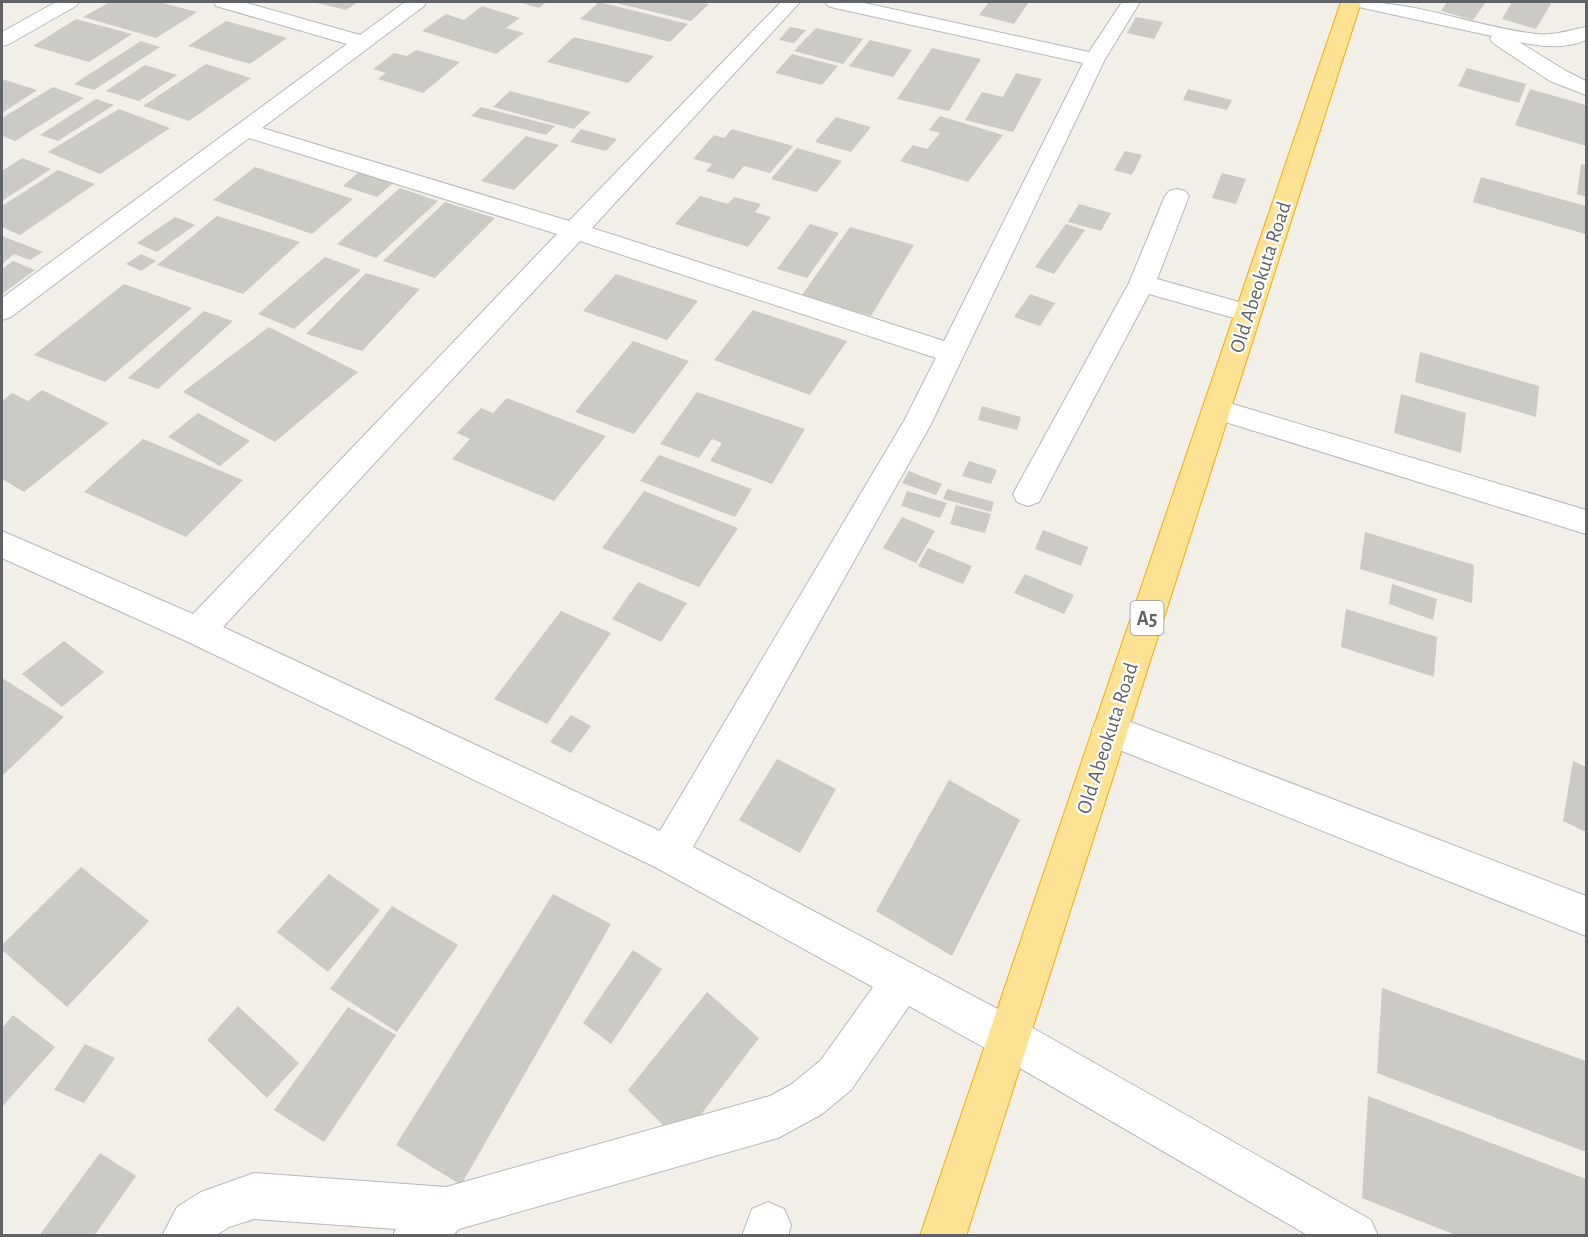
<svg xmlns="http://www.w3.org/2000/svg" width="1588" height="1237" viewBox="0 0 1588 1237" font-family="'Alegreya Sans',sans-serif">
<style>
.building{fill:#cccac5}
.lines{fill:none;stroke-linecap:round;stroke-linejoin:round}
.minor-casing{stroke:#b5b8bc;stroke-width:2}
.highway-casing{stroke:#f9ab00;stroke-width:2}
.minor{fill:#fff;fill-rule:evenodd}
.highway{fill:#fde293;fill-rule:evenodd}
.labels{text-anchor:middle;stroke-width:4.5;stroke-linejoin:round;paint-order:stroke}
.shield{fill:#fff;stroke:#8f9295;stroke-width:1.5}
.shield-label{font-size:20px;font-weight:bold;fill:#5f6368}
.street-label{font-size:21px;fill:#5f6368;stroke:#fff}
</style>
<rect width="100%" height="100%" fill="#f1efe8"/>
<g class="building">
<path d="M110 2H159L197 12 156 38 83 17Z"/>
<path d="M313 2H358L346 10Z"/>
<path d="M519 2H546L539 8Z"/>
<path d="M599 2 688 24 670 42 580 19Z"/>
<path d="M612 2H699L709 4 691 21Z"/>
<path d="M989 2H1029L1014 24 979 15Z"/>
<path d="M1447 2H1486L1473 20 1441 11Z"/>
<path d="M1512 2H1552L1536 29 1502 19Z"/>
<path d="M482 6 520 18 506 28 524 33 496 54 422 31 446 14 464 20Z"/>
<path d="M1136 17 1163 22 1154 39 1127 33Z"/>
<path d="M76 19 132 34 89 62 33 46Z"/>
<path d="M226 21 287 38 250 64 188 46Z"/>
<path d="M790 27 806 30 794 43 779 40Z"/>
<path d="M816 28 863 39 843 64 794 51Z"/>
<path d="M574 37 654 56 628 83 547 62Z"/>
<path d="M870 40 912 50 893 77 849 66Z"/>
<path d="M141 41 160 47 94 90 74 84Z"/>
<path d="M932 48 981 59 949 111 897 99Z"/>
<path d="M416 50 460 62 423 93 378 79 386 73 373 69 394 53 407 56Z"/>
<path d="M792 54 838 66 822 85 775 73Z"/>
<path d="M206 64 251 78 189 121 143 106Z"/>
<path d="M145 65 177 75 139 101 106 91Z"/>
<path d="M1467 68 1526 84 1519 103 1458 86Z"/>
<path d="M1016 73 1042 79 1013 132 965 120 982 92 1003 97Z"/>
<path d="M2 79 37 90 2 113Z"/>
<path d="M53 87 84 98 15 141 2 136V118Z"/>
<path d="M1188 89 1232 100 1227 110 1183 100Z"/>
<path d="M1530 89 1586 105V146L1515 125Z"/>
<path d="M510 91 591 112 574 129 493 107Z"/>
<path d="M96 99 114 105 58 141 40 135Z"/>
<path d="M481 107 555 126 546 135 471 116Z"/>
<path d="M119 109 170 128 100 174 48 152Z"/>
<path d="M940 116 1003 135 968 182 900 161 913 145 927 149 940 133 929 130Z"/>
<path d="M836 117 871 127 851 152 815 142Z"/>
<path d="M581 129 617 139 606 151 570 142Z"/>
<path d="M732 129 793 146 770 173 744 166 733 179 706 171 712 164 693 159 714 135 724 138Z"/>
<path d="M526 136 559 145 514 190 481 181Z"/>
<path d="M797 148 842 161 817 192 771 179Z"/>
<path d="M1125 151 1142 155 1132 175 1114 170Z"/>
<path d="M22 158 51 169 2 201V171Z"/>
<path d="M1581 164 1586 165V197L1577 194Z"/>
<path d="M255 167 353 199 312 234 213 200Z"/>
<path d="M58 170 95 184 20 235 2 227V206Z"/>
<path d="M360 171 394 182 377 197 343 186Z"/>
<path d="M1222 173 1246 179 1236 204 1212 198Z"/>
<path d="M1481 177 1586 206 1585 234 1473 202Z"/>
<path d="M400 188 438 201 376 258 337 244Z"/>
<path d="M700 196 728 204 734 197 761 204 755 212 771 217 748 247 675 224Z"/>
<path d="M445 202 495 218 435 278 383 261Z"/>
<path d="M1079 204 1111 213 1101 231 1068 222Z"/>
<path d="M217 216 300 242 243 294 157 265Z"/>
<path d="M175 217 195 225 157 252 137 243Z"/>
<path d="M810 224 839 233 807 278 777 269Z"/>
<path d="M1066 224 1085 230 1054 274 1035 267Z"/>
<path d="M850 227 914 245 871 316 802 295Z"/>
<path d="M2 236 43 252 30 260 14 254 2 264Z"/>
<path d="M141 254 156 261 141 271 126 264Z"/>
<path d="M325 257 361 270 294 329 258 314Z"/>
<path d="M13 261 35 270 2 294V269Z"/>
<path d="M366 273 420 289 362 351 306 334Z"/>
<path d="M616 274 698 301 667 340 583 311Z"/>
<path d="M124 284 192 308 105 382 34 355Z"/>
<path d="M1030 294 1055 303 1040 326 1014 317Z"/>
<path d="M753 310 847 341 810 395 714 360Z"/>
<path d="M204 311 233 321 158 389 128 378Z"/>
<path d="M269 327 358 372 275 442 183 392Z"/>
<path d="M633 341 689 361 634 434 575 412Z"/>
<path d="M1420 352 1539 386 1536 417 1415 382Z"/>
<path d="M42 390 109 423 24 492 2 479V401L12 393 28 401Z"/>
<path d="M697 392 805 429 772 484 710 461 722 443 712 439 699 458 660 444Z"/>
<path d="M1401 394 1466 413 1461 453 1394 433Z"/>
<path d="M507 398 606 436 554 501 452 459 470 439 457 433 481 408 493 413Z"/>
<path d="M982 406 1021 417 1017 430 978 420Z"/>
<path d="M198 413 250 441 220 466 168 437Z"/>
<path d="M143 439 243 480 186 537 84 492Z"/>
<path d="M659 455 752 489 735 517 640 481Z"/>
<path d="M969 461 997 470 991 484 962 476Z"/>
<path d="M909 471 942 484 936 495 902 483Z"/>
<path d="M947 489 994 502 991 512 943 499Z"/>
<path d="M644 491 738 528 699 587 602 548Z"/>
<path d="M907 491 947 503 940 518 901 506Z"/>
<path d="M956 505 991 514 985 533 950 524Z"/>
<path d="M902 517 935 531 916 563 883 548Z"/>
<path d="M1043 530 1088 547 1081 566 1035 549Z"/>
<path d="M1365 532 1474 565 1472 603 1360 569Z"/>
<path d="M928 548 972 566 963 584 918 566Z"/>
<path d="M1025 574 1074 595 1064 614 1014 593Z"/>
<path d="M638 582 687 603 661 642 612 619Z"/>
<path d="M1392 584 1437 599 1433 620 1389 604Z"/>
<path d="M1346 609 1437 637 1434 677 1341 647Z"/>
<path d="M561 611 611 633 547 724 494 699Z"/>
<path d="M64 641 104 672 62 707 22 674Z"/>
<path d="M2 678 64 717 2 776Z"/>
<path d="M571 715 591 726 571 753 550 742Z"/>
<path d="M777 759 836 789 800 853 739 820Z"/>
<path d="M1573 761 1586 767V832L1563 821Z"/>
<path d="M949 780 1020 820 952 956 876 911Z"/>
<path d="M81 867 149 921 67 1007 2 950V945Z"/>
<path d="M329 874 380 910 328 972 277 932Z"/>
<path d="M553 894 611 924 461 1185 396 1145Z"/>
<path d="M392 906 458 945 397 1032 330 989Z"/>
<path d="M633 950 662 969 611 1044 583 1023Z"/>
<path d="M1382 988 1586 1061V1152L1377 1073Z"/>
<path d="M707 992 759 1038 680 1142 628 1090Z"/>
<path d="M238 1006 299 1063 267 1098 207 1040Z"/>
<path d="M348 1007 396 1035 324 1142 274 1110Z"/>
<path d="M13 1015 55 1047 2 1107V1028Z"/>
<path d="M85 1044 115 1058 84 1103 54 1090Z"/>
<path d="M1368 1096 1586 1179V1236H1458L1362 1198Z"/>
<path d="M100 1153 136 1176 94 1236H39Z"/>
</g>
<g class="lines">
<defs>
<g id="minor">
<path d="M56 2H79L76 6 9 44 2 46V32Z"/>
<path d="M214 2H243L360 35 405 2H426L424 6 262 128 569 221 781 2H800L592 228 944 341 1083 63 835 8 828 6 825 2H860L1089 52 1122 2H1140L1105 59 931 424 693 847 1024 1023 1371 1220 1378 1236H1309L994 1053 909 1006 851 1090 822 1114 778 1138 459 1229 452 1236H393L396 1229 254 1219 229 1227 215 1236H162L177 1207 201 1192 254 1173 446 1187 770 1096 792 1084 821 1060 873 987 655 867 186 641 2 558V531L193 614 557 234 249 138 11 317 2 320V298L347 44 216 6ZM580 241 936 358 904 421 660 831 223 627Z"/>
<path d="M1353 2C1414 0 1476 27 1536 34 1554 36 1570 30 1586 27V40C1565 49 1541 47 1519 42L1566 71 1586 81V95L1550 81 1493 43 1490 39 1492 36 1363 8 1356 6Z"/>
<path d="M1177 189 1185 191 1189 196 1157 279 1257 307 1261 313 1257 319 1248 322 1149 294 1039 502 1028 506 1017 502 1013 494 1129 283 1165 196 1169 191Z"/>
<path d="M1216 399 1586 510V534L1206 416 1202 409 1206 402Z"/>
<path d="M1110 714 1586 896V936L1097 741 1092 730 1097 719Z"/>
<path d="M768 1202 784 1209 791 1225 788 1236H742L752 1209Z"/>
</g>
<path id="highway" d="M1341 2H1361L966 1236H920Z"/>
</defs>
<use href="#minor" class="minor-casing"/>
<use href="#highway" class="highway-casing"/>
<use href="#minor" class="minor"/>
<use href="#highway" class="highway"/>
</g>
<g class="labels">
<rect class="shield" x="1130.5" y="601" width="33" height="34" rx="4.5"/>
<g class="shield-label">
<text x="1147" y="625">A5</text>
</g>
<g class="street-label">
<text transform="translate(1260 277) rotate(-72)" y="7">Old Abeokuta Road</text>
<text transform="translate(1107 738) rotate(-72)" y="7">Old Abeokuta Road</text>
</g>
</g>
<rect width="1588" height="1237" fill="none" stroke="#5f6368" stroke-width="6"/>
</svg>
